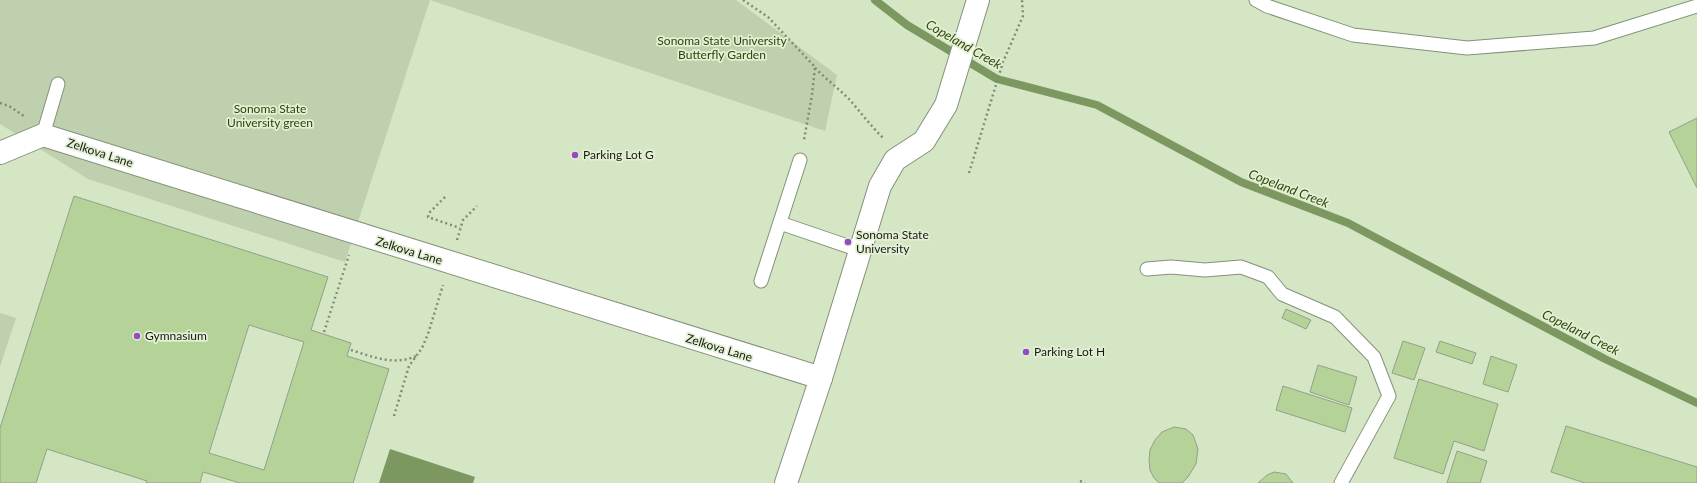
<svg xmlns="http://www.w3.org/2000/svg" width="1697" height="483" viewBox="0 0 1697 483" font-family="Lato,sans-serif">
<style>
.built{fill:#d5e6c5}
.green{fill:#bed0ad}
.water{fill:#7c9760}
.lines{fill:none;stroke-linecap:round;stroke-linejoin:round}
.stream{stroke:#7c9760;stroke-width:8}
.building{fill:#b5d299;stroke:#93a088;fill-rule:evenodd}
.service-casing{stroke:#85917a;stroke-width:15}
.minor-casing{stroke:#85917a;stroke-width:24}
.path{stroke:#828b79;stroke-width:2.5;stroke-dasharray:2 3;stroke-linecap:butt}
.service{stroke:#fff;stroke-width:13}
.minor{stroke:#fff;stroke-width:22}
.poi-dot{fill:#924cc0;stroke:#e3f0d6;stroke-width:1.5}
.labels{text-anchor:middle;stroke-width:3.5;stroke-linejoin:round;paint-order:stroke}
.park-label{font-size:12px;fill:#2c4405;stroke:#e3f0d6}
.street-label{font-size:12px;fill:#161a11;stroke:#e3f0d6}
.poi-label{font-size:12px;fill:#161a11;stroke:#e3f0d6;text-anchor:start}
.water-label{font-size:13px;font-style:italic;fill:#2f4709;stroke:#e3f0d6}
</style>
<rect width="100%" height="100%" fill="#e3f0d6"/>
<rect class="built" x="0" y="0" width="1697" height="483"/>
<g class="green">
<path d="M0 0H736L837 75 825 131 430 0 345 262 88 179 0 124Z"/>
<path d="M0 313 16 318 0 367Z"/>
</g>
<path class="water" d="M390 449 475 477 473 483H379Z"/>
<g class="lines">
<path class="stream" d="M875 0 907 25 997 79 1097 105 1241 182 1348 223 1605 359 1697 403"/>
</g>
<g class="building">
<path d="M1697 118V188L1669 132Z"/>
<path d="M74 196 328 277 311 330 351 343 347 356 389 369 353 483H240L203 472 200 483H146L147 481 47 449 36 483H0V428ZM249 325 304 342 264 470 209 453Z"/>
<path d="M1286 309 1311 320 1306 329 1282 318Z"/>
<path d="M1403 341 1425 348 1414 380 1392 373Z"/>
<path d="M1440 341 1476 353 1472 364 1436 352Z"/>
<path d="M1491 356 1517 365 1508 392 1483 384Z"/>
<path d="M1318 365 1357 377 1349 405 1310 392Z"/>
<path d="M1419 379 1498 404 1484 451 1454 441 1443 474 1394 458Z"/>
<path d="M1283 386 1352 408 1345 432 1276 410Z"/>
<path d="M1566 426 1697 467V483H1585L1551 472Z"/>
<path d="M1174 427 1186 429 1193 435 1198 449 1196 464 1188 477 1182 483H1159L1154 478 1150 470 1149 460 1150 450 1155 440 1162 432Z"/>
<path d="M1457 451 1487 461 1480 483H1447Z"/>
<path d="M1274 472 1286 474 1293 483H1258L1267 475Z"/>
</g>
<g class="lines">
<defs>
<g id="service">
<path d="M1256 0 1267 6 1353 35 1467 48 1594 38 1697 6"/>
<path d="M43 135 58 84"/>
<path d="M780 223 859 250"/>
<path d="M1147 269 1171 267 1205 270 1241 267 1268 277 1282 294 1335 317 1374 357 1389 396 1341 483"/>
<path d="M761 281 800 160"/>
</g>
<g id="minor">
<path d="M0 153 43 135 821 378"/>
<path d="M786 483 821 378 880 186 895 160 924 141 946 105 978 0"/>
</g>
</defs>
<use href="#service" class="service-casing"/>
<use href="#minor" class="minor-casing"/>
<g class="path">
<path d="M743 0 768 17 815 67 812 95 804 140"/>
<path d="M815 68C826 79 839 89 850 100 861 113 871 126 884 139"/>
<path d="M0 103 9 106 24 116"/>
<path d="M969 173 1003 62 1023 16 1022 0"/>
<path d="M445 197 429 213 428 217 460 228"/>
<path d="M457 240 463 220 477 206"/>
<path d="M324 332 349 255"/>
<path d="M351 350C373 357 395 366 416 356"/>
<path d="M394 416 409 366 422 348 428 334 443 285"/>
<path d="M1080 481 1085 483"/>
</g>
<use href="#service" class="service"/>
<use href="#minor" class="minor"/>
</g>
<g class="poi-dot">
<circle cx="575" cy="155" r="4"/>
<circle cx="848" cy="242" r="4"/>
<circle cx="137" cy="336" r="4"/>
<circle cx="1026" cy="352" r="4"/>
</g>
<g class="labels">
<g class="park-label">
<text x="722" y="45">Sonoma State University<tspan x="722" dy="14">Butterfly Garden</tspan></text>
<text x="270" y="113">Sonoma State<tspan x="270" dy="14">University green</tspan></text>
</g>
<g class="street-label">
<text transform="translate(100 153) rotate(18)" y="4">Zelkova Lane</text>
<text transform="translate(409 251) rotate(17)" y="4">Zelkova Lane</text>
<text transform="translate(719 348) rotate(17)" y="4">Zelkova Lane</text>
</g>
<g class="poi-label">
<text x="583" y="159">Parking Lot G</text>
<text x="856" y="239">Sonoma State<tspan x="856" dy="14">University</tspan></text>
<text x="145" y="340">Gymnasium</text>
<text x="1034" y="356">Parking Lot H</text>
</g>
<g class="water-label">
<text transform="translate(964 44) rotate(30)" y="5">Copeland Creek</text>
<text transform="translate(1289 188) rotate(21)" y="5">Copeland Creek</text>
<text transform="translate(1581 332) rotate(27)" y="5">Copeland Creek</text>
</g>
</g>
</svg>
